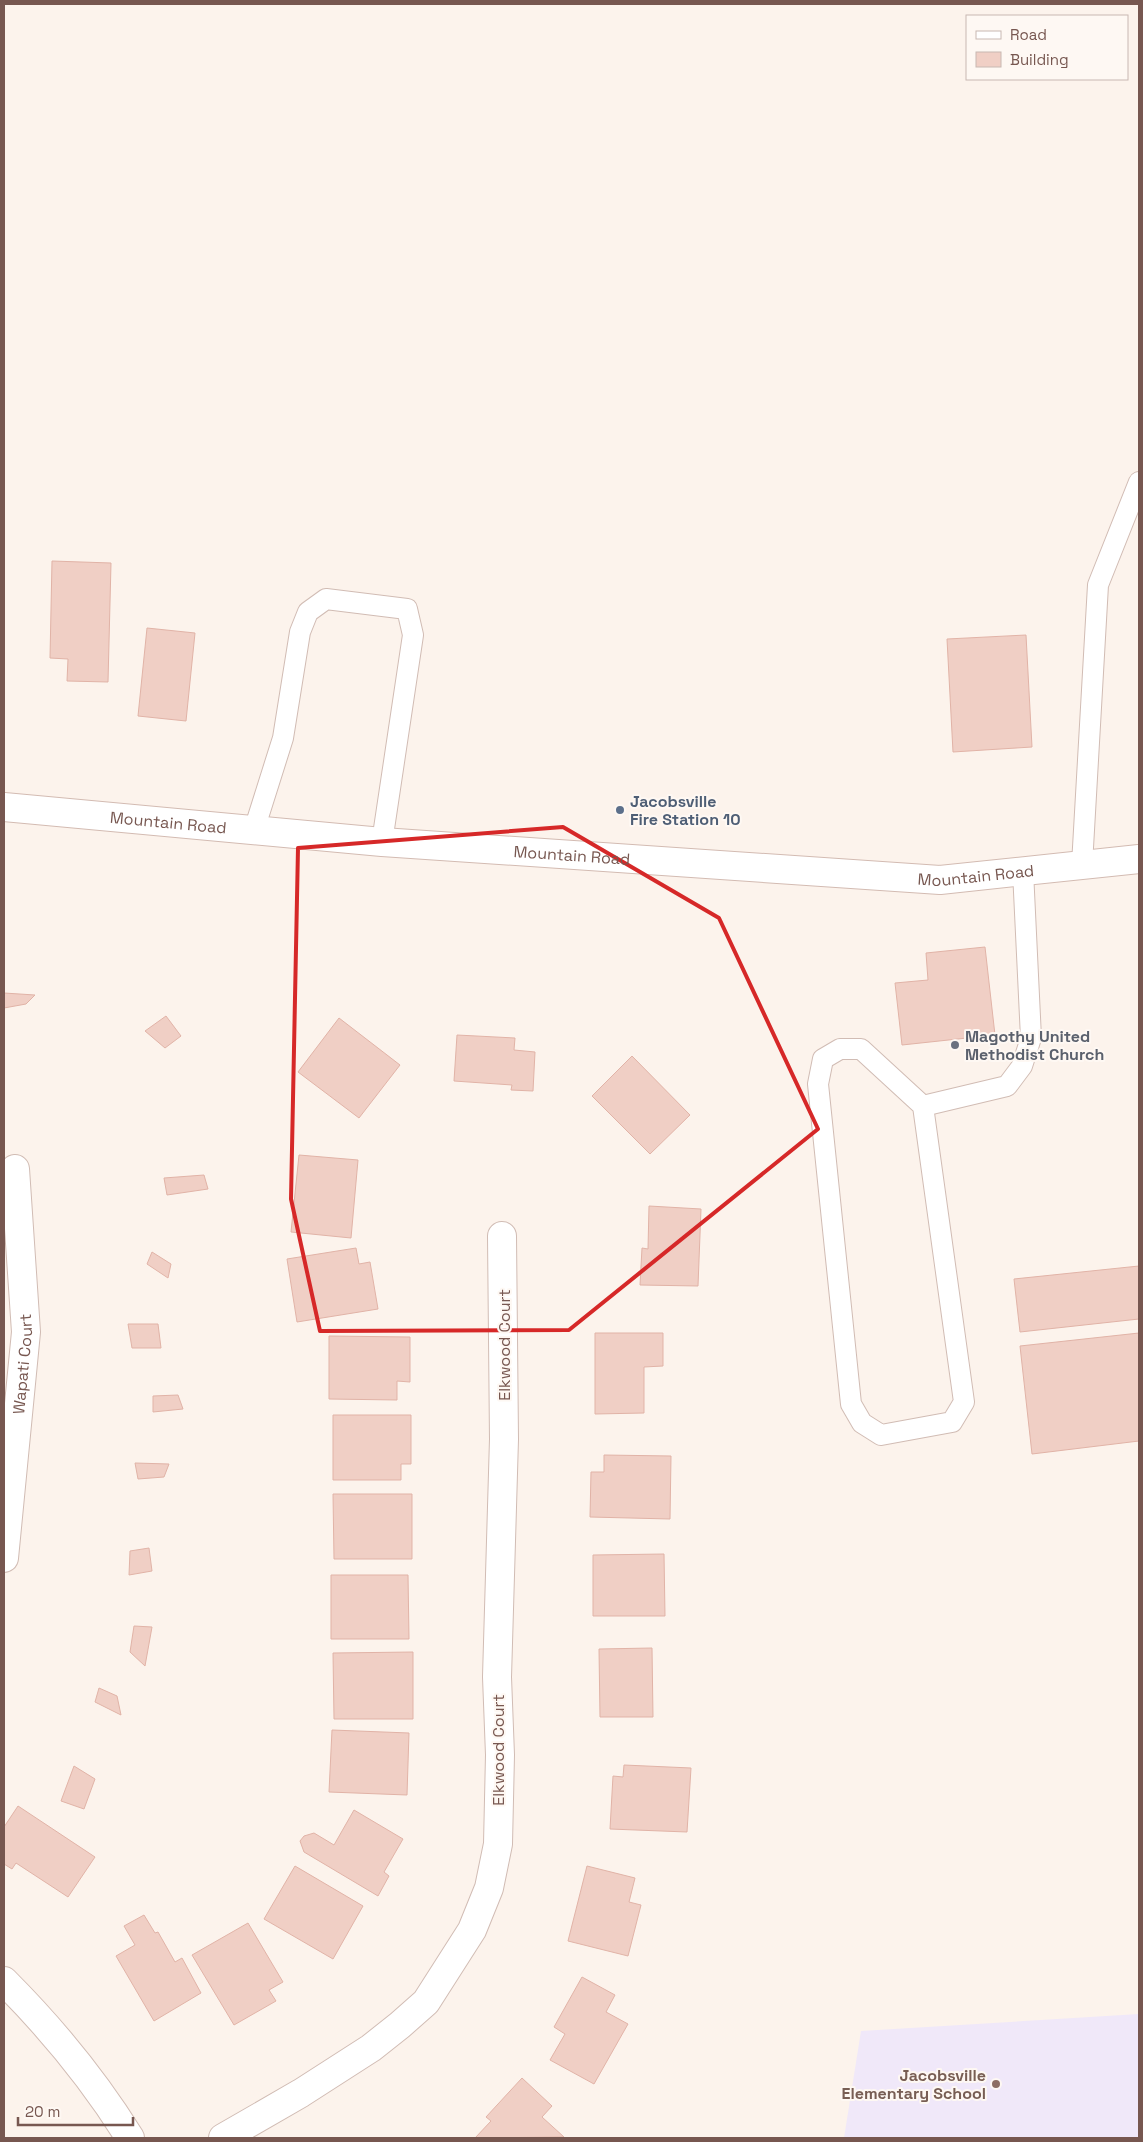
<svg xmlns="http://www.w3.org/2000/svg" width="1143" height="2142" viewBox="0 0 1143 2142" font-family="'Space Grotesk',sans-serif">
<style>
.education{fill:#f0e8f9}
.building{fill:#f0cfc5;stroke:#e1b3a7}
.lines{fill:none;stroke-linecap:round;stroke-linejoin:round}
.service-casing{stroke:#d1bcb4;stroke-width:22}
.minor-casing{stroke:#d1bcb4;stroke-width:30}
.secondary-casing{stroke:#d3bbb2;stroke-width:30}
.service{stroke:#fff;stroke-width:20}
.minor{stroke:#fff;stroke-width:28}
.secondary{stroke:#fff;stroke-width:28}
.marked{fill:none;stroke:#d62828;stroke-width:4;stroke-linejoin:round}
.service-dot{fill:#5c6f8a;stroke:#fef8f3;stroke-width:2}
.worship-dot{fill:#6b7280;stroke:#fef8f3;stroke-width:2}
.education-dot{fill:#8d6e63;stroke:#fef8f3;stroke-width:2}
.labels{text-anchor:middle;stroke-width:4;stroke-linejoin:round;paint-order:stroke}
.service-label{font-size:16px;font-weight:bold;fill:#4e5e75;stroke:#fef8f3;text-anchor:start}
.street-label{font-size:16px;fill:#775750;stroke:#fef8f3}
.worship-label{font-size:16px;font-weight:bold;fill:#5b616d;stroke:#fef8f3;text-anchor:start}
.education-label{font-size:16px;font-weight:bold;fill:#785e54;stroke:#fef8f3;text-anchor:end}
</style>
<rect width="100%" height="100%" fill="#fcf3ec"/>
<path class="education" d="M1139 2014V2138H844L861 2031Z"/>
<g class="building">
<path d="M52 561 111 563 108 682 67 681 68 659 50 658Z"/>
<path d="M147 628 195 633 186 721 138 716Z"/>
<path d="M1026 635 1032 747 953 752 947 639Z"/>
<path d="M985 947 995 1035 902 1045 895 983 928 980 926 953Z"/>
<path d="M4 993 35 995 26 1004 4 1008Z"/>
<path d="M166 1016 181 1036 165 1048 145 1031Z"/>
<path d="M339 1018 400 1065 359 1118 298 1072Z"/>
<path d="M457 1035 515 1038 514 1050 535 1052 533 1091 511 1090 512 1085 454 1081Z"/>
<path d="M632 1056 690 1115 650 1154 592 1096Z"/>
<path d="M299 1155 358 1160 351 1238 291 1232Z"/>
<path d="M204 1175 208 1189 167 1195 164 1178Z"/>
<path d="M649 1206 701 1209 698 1286 640 1285 642 1248 648 1249Z"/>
<path d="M356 1248 359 1264 370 1262 378 1309 297 1322 287 1259Z"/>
<path d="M152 1252 171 1264 168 1278 147 1264Z"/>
<path d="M1139 1266V1319L1020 1332 1014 1279Z"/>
<path d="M128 1324H158L161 1348H132Z"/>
<path d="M595 1333H663V1366L644 1367V1413L595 1414Z"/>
<path d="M1139 1333V1441L1032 1454 1020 1346Z"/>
<path d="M329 1336 410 1337V1382L397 1381V1400L329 1399Z"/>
<path d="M178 1395 183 1409 153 1412V1396Z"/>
<path d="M333 1415H411V1464H401V1480H333Z"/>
<path d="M604 1455 671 1456 670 1519 590 1517 591 1472H604Z"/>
<path d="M135 1463 169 1464 164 1477 138 1479Z"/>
<path d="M333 1494H412V1559H334Z"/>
<path d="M149 1548 152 1571 129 1575 130 1551Z"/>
<path d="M664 1554 665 1616H593V1555Z"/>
<path d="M331 1575H408L409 1639H331Z"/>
<path d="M134 1626 152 1627 145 1666 130 1652Z"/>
<path d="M652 1648 653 1717H600L599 1649Z"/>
<path d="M413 1652V1719H334L333 1653Z"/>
<path d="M99 1688 117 1696 121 1715 95 1702Z"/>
<path d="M332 1730 409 1733 407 1795 329 1792Z"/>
<path d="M624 1765 691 1768 687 1832 610 1829 613 1776 623 1777Z"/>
<path d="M74 1766 95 1779 84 1809 61 1801Z"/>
<path d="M18 1806 95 1857 68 1897 16 1863 12 1869 4 1864V1827Z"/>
<path d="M354 1810 403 1839 384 1872 389 1876 378 1896 304 1852 300 1841 304 1836 314 1833 334 1845Z"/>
<path d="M295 1866 363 1906 333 1959 264 1919Z"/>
<path d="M587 1866 635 1878 629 1902 641 1905 628 1956 568 1941Z"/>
<path d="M144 1915 155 1933 158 1932 175 1962 182 1958 201 1993 154 2021 116 1956 135 1945 124 1926Z"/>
<path d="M248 1923 283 1982 269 1990 276 2001 234 2025 192 1955Z"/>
<path d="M582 1977 615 1995 606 2012 628 2024 594 2084 550 2060 565 2034 554 2027Z"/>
<path d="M522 2078 552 2106 542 2117 564 2137 475 2138 491 2121 486 2117Z"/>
</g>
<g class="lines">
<defs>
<g id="service">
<path d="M254 830 283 738 300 632 308 612 326 599 407 609 413 635 382 842"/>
<path d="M1082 865 1098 585 1139 482"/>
<path d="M840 1049H861L923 1106 964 1402 952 1422 881 1435 862 1423 851 1404 818 1084 823 1059Z"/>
<path d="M923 1106 1007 1086 1022 1066 1031 1038 1023 871"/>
</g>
<g id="minor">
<path id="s1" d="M4 1558 26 1332 15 1169"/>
<path d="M4 1981C52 2029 94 2080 130 2138"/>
<path d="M223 2138 301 2093 371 2048 400 2025 426 2002 472 1930 489 1888 498 1844 500 1755 497 1677 504 1439 502 1236"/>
</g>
<g id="secondary">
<path id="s2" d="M4 807 382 842 940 880 1139 859"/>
</g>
</defs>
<use href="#service" class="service-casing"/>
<use href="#minor" class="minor-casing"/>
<use href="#secondary" class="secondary-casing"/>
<use href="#service" class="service"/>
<use href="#minor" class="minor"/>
<use href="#secondary" class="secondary"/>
</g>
<path class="marked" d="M563 827 719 918 818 1129 569 1330 320 1331 291 1199 298 848Z"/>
<circle class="service-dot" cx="620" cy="810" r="5"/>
<circle class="worship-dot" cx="955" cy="1045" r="5"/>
<circle class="education-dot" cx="996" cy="2084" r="5"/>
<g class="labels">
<g class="service-label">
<text x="630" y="807">Jacobsville<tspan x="630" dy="18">Fire Station 10</tspan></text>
</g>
<g class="street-label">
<text dy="6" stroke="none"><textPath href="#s2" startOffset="165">Mountain Road</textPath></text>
<text dy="6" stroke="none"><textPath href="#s2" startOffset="570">Mountain Road</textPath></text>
<text dy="6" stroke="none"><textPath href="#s2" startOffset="975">Mountain Road</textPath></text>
<text transform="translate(504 1345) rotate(-90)" y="6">Elkwood Court</text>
<text dy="6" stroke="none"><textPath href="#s1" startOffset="195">Wapati Court</textPath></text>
<text transform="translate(498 1750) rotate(-90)" y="6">Elkwood Court</text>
</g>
<g class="worship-label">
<text x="965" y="1042">Magothy United<tspan x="965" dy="18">Methodist Church</tspan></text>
</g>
<g class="education-label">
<text x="986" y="2081">Jacobsville<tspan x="986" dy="18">Elementary School</tspan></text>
</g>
</g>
<rect width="1143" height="2142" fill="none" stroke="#775750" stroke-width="10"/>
<rect x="966" y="15" width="162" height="65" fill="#fef8f3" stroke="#c8b8b2"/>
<rect x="976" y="31" width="25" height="8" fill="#ffffff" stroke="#c8b8b2"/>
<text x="1010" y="40" font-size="15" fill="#775750">Road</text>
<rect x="976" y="52" width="25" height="15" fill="#f0cfc5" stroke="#c8b8b2"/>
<text x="1010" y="65" font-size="15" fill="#775750">Building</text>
<path d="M18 2117v8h115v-8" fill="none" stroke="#775750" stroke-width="2.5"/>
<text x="25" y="2117" font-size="15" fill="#775750" stroke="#fef8f3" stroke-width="4" paint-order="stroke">20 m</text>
</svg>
